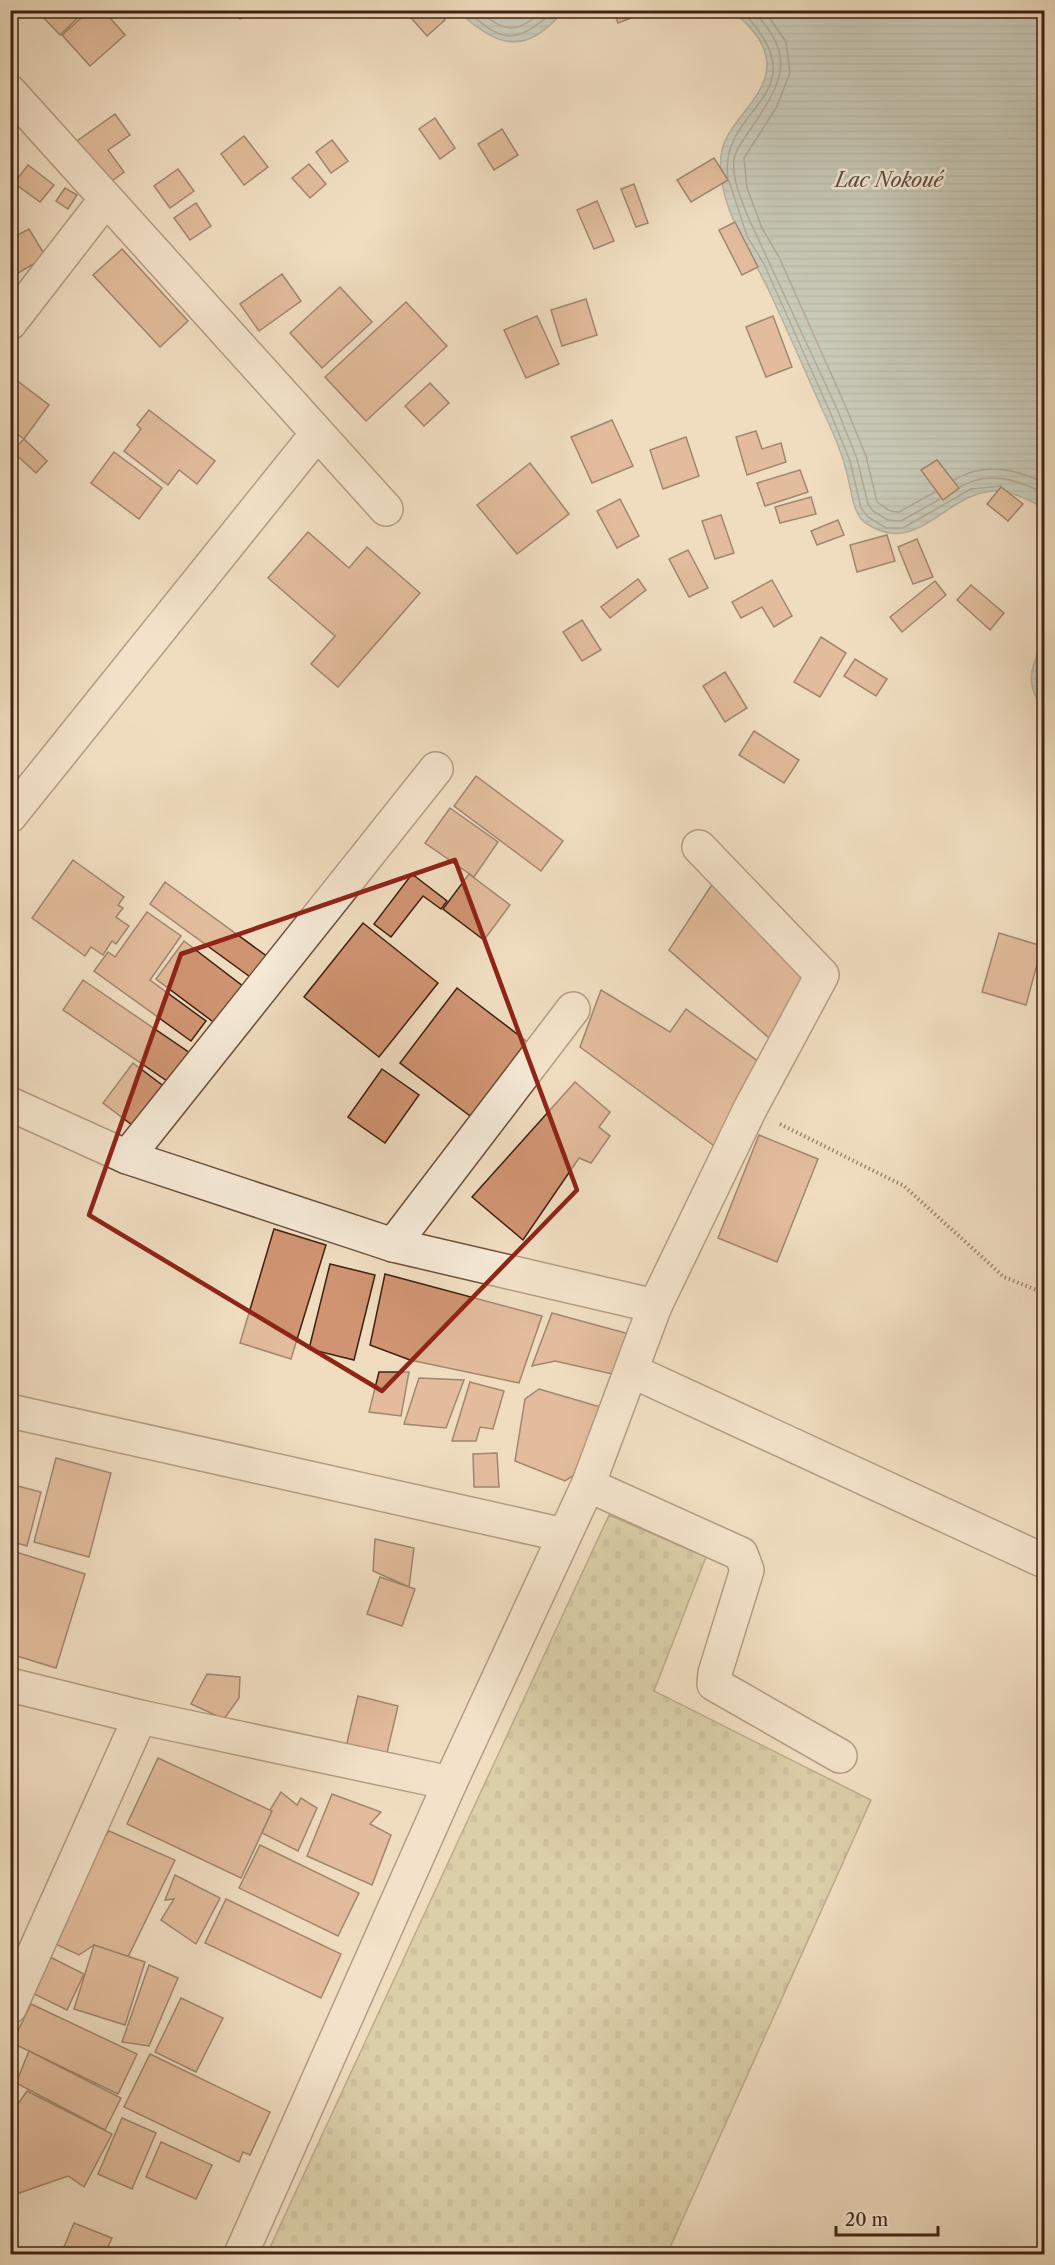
<svg xmlns="http://www.w3.org/2000/svg" width="1055" height="2265" viewBox="0 0 1055 2265" font-family="'Libre Caslon Text',serif">
<style>
.cemetery{fill:url(#cemetery-stones);stroke:#816f4e;stroke-width:1.5}
.water{fill:url(#water-rules);stroke:#777c75;stroke-width:1.5}
.lines{fill:none;stroke-linecap:round;stroke-linejoin:round}
.shore{stroke:#6e6d64;stroke-width:1.5}
.building{fill:#d09472;stroke:#402010;stroke-width:1.5}
.minor-casing{stroke:#6c4f3c;stroke-width:36}
.path{stroke:#402010;stroke-width:4;stroke-dasharray:1.5 3;stroke-linecap:butt}
.minor{stroke:#f5e9d6;stroke-width:33}
.marked{fill:none;stroke:#8f2418;stroke-width:4.5;stroke-linejoin:round}
.labels{text-anchor:middle;stroke-width:5;stroke-linejoin:round;paint-order:stroke}
.water-label{font-size:20px;font-style:italic;fill:#5c4e43;stroke:#f5e9d6}
</style>
<defs>
<pattern id="cemetery-stones" width="16" height="16" patternUnits="userSpaceOnUse" patternTransform="scale(1.5)"><rect width="16" height="16" fill="#c2be8d"/><path d="M2 7V4a2 2 0 0 1 4 0v3zM10 15v-3a2 2 0 0 1 4 0v3z" fill="#a8a379"/></pattern>
<pattern id="water-rules" width="6" height="5" patternUnits="userSpaceOnUse" patternTransform="scale(1.5)"><rect width="6" height="5" fill="#9cbab9"/><path d="M0 2.5h6" fill="none" stroke="#819795"/></pattern>
</defs>
<rect width="100%" height="100%" fill="#f0ddc0"/>
<filter id="stains"><feTurbulence type="fractalNoise" baseFrequency=".00333" numOctaves="4"/><feColorMatrix values="0 0 0 0 .2 0 0 0 0 .09 0 0 0 0 .02 0 0 0 .5 -.17"/></filter>
<radialGradient id="worn" r=".72"><stop offset=".6" stop-color="#630" stop-opacity="0"/><stop offset="1" stop-color="#630" stop-opacity=".3"/></radialGradient>
<path class="cemetery" d="M609 1515 706 1557 654 1691 871 1800 667 2254H267Z"/>
<g class="water">
<path d="M458 11H563C526 57 496 47 458 11Z"/>
<path d="M731 11H1044V508C1030 501 1015 492 998 491 947 489 920 558 867 524 862 521 858 515 856 510 851 498 850 483 846 470 841 450 832 430 823 411 806 373 789 334 771 295 752 253 716 205 721 156 725 115 789 89 759 39 752 29 741 17 731 11Z"/>
<path d="M1044 636V711C1022 680 1033 668 1044 636Z"/>
</g>
<g class="lines">
<g class="shore">
<path d="M467 10C504 46 518 43 555 10"/>
<path d="M478 10C505 34 517 34 544 10"/>
<path d="M752 10C796 55 784 80 752 127 746 137 736 147 734 159 732 179 741 199 748 217L837 409 857 459 868 504 873 511 888 520 901 521 940 499"/>
<path d="M764 10 786 42 790 73 776 108 744 158 747 188 762 228 779 257 845 405 866 456 877 502 890 511 899 512 935 492"/>
<path d="M728 178C717 106 825 96 741 10"/>
<path d="M729 181 747 236 764 264 830 412 850 461 861 508 868 517 886 528H903L971 489 1001 486"/>
<path d="M954 480C983 462 1016 469 1044 483"/>
<path d="M960 487C988 470 1018 480 1044 493"/>
</g>
</g>
<g class="building">
<path d="M36 10H86L60 35Z"/>
<path d="M90 10H103L125 35 90 66 62 35Z"/>
<path d="M233 10H251L240 19Z"/>
<path d="M437 10 445 20 427 36 405 11Z"/>
<path d="M613 10H633L636 16 618 23Z"/>
<path d="M115 114 130 135 108 150 124 172 101 189 70 146Z"/>
<path d="M435 118 455 148 440 159 419 129Z"/>
<path d="M502 129 518 155 494 170 478 144Z"/>
<path d="M244 136 268 167 244 185 221 154Z"/>
<path d="M332 140 348 161 331 173 316 152Z"/>
<path d="M714 158 728 180 691 202 677 180Z"/>
<path d="M309 164 326 184 310 198 292 178Z"/>
<path d="M28 165 54 185 40 202 14 183Z"/>
<path d="M178 169 194 191 170 208 154 186Z"/>
<path d="M634 184 648 223 636 227 621 189Z"/>
<path d="M65 188 77 195 68 209 56 201Z"/>
<path d="M597 201 614 241 594 249 577 210Z"/>
<path d="M196 203 211 226 190 240 174 218Z"/>
<path d="M735 222 758 267 742 275 719 230Z"/>
<path d="M29 229 46 257 18 273 10 260V239Z"/>
<path d="M122 249 188 321 160 347 93 275Z"/>
<path d="M282 274 301 301 259 331 240 304Z"/>
<path d="M340 287 372 322 322 368 290 333Z"/>
<path d="M586 299 597 335 562 346 551 310Z"/>
<path d="M406 302 447 346 366 421 325 377Z"/>
<path d="M537 316 559 364 526 378 504 330Z"/>
<path d="M773 316 792 367 766 377 746 327Z"/>
<path d="M11 376 49 405 24 439 10 429Z"/>
<path d="M430 383 449 403 424 426 405 406Z"/>
<path d="M149 410 215 461 197 484 179 470 168 485 124 451 141 429 137 425Z"/>
<path d="M612 420 633 466 592 483 571 437Z"/>
<path d="M756 431 762 449 781 443 786 462 747 475 736 437Z"/>
<path d="M686 437 699 476 663 489 650 450Z"/>
<path d="M24 439 47 461 36 473 12 451Z"/>
<path d="M114 452 162 488 139 519 91 483Z"/>
<path d="M937 460 959 488 943 500 921 470Z"/>
<path d="M530 463 569 514 517 554 477 505Z"/>
<path d="M800 470 808 492 765 506 757 483Z"/>
<path d="M1001 487 1023 504 1008 521 987 504Z"/>
<path d="M811 497 816 514 780 523 775 507Z"/>
<path d="M620 499 639 536 617 548 597 511Z"/>
<path d="M721 515 734 553 715 559 702 521Z"/>
<path d="M838 520 844 535 817 545 811 531Z"/>
<path d="M308 532 349 568 367 547 420 593 338 687 311 664 335 636 268 578Z"/>
<path d="M887 535 895 561 857 572 850 545Z"/>
<path d="M917 539 933 577 913 584 898 547Z"/>
<path d="M688 550 708 588 689 597 669 559Z"/>
<path d="M638 579 646 590 610 618 601 607Z"/>
<path d="M772 580 792 616 774 627 762 607 741 618 732 602Z"/>
<path d="M935 581 946 595 902 632 890 617Z"/>
<path d="M971 585 1004 613 990 630 957 600Z"/>
<path d="M582 620 601 650 582 661 563 632Z"/>
<path d="M821 637 846 653 820 697 794 682Z"/>
<path d="M855 659 887 679 876 696 844 676Z"/>
<path d="M725 672 747 708 725 722 703 686Z"/>
<path d="M754 731 799 760 784 783 739 755Z"/>
<path d="M476 776 563 841 541 871 454 806Z"/>
<path d="M450 808 498 842 474 877 425 843Z"/>
<path d="M73 860 124 897 118 905 123 908 116 917 129 926 116 944 112 941 103 955 91 947 85 956 32 918Z"/>
<path d="M412 874 447 901 441 909 423 896 391 937 374 924Z"/>
<path d="M469 874 510 905 484 940 443 909Z"/>
<path d="M165 882 268 957 253 979 150 904Z"/>
<path d="M713 883 813 981 776 1044 669 950Z"/>
<path d="M147 912 181 936 150 980 206 1021 191 1041 94 971 108 952 115 957Z"/>
<path d="M363 923 438 983 379 1057 304 997Z"/>
<path d="M999 933 1042 946 1026 1005 982 992Z"/>
<path d="M184 941 244 987 216 1024 156 979Z"/>
<path d="M83 980 190 1053 170 1083 63 1010Z"/>
<path d="M457 988 538 1050 482 1125 400 1063Z"/>
<path d="M601 990 670 1032 686 1009 766 1067 721 1151 580 1047Z"/>
<path d="M133 1063 166 1088 136 1128 103 1103Z"/>
<path d="M382 1069 419 1095 385 1143 348 1117Z"/>
<path d="M575 1082 610 1112 599 1127 610 1136 591 1163 579 1158 523 1240 472 1197Z"/>
<path d="M759 1135 818 1159 777 1262 718 1238Z"/>
<path d="M274 1229 326 1245 291 1359 240 1343Z"/>
<path d="M330 1264 375 1275 354 1360 309 1349Z"/>
<path d="M385 1274 542 1316 519 1383 410 1360 370 1345Z"/>
<path d="M552 1313 629 1334 612 1374 555 1361 532 1366Z"/>
<path d="M379 1372H409L401 1416 369 1412Z"/>
<path d="M419 1378 464 1380 446 1428 404 1424Z"/>
<path d="M470 1382 504 1391 493 1429 480 1427 476 1441H452Z"/>
<path d="M539 1389 604 1408 594 1462 565 1481 515 1461 525 1399Z"/>
<path d="M497 1453 499 1487H474L473 1454Z"/>
<path d="M56 1458 111 1473 89 1557 34 1542Z"/>
<path d="M10 1484 41 1492 27 1546 10 1541Z"/>
<path d="M375 1539 414 1548 409 1587 373 1571Z"/>
<path d="M13 1551 85 1574 56 1668 10 1654V1559Z"/>
<path d="M380 1577 415 1589 402 1626 367 1614Z"/>
<path d="M207 1674 240 1677 239 1698 224 1719 191 1704Z"/>
<path d="M358 1696 398 1706 386 1757 346 1747Z"/>
<path d="M158 1758 272 1811 241 1878 127 1824Z"/>
<path d="M281 1792 297 1805 301 1798 317 1808 298 1851 262 1833 272 1811 270 1810Z"/>
<path d="M332 1794 381 1812 370 1824 391 1835 372 1885 307 1856Z"/>
<path d="M109 1831 175 1860 128 1957 94 1945 79 1955 53 1943 101 1841Z"/>
<path d="M260 1845 359 1893 338 1936 239 1888Z"/>
<path d="M175 1875 220 1898 196 1944 161 1920 174 1899 165 1900Z"/>
<path d="M226 1899 341 1954 321 1998 205 1943Z"/>
<path d="M94 1945 145 1962 125 2025 74 2009Z"/>
<path d="M48 1956 84 1974 67 2010 30 1992Z"/>
<path d="M149 1965 178 1978 149 2046 122 2042Z"/>
<path d="M181 1998 223 2018 196 2072 155 2052Z"/>
<path d="M31 2004 137 2054 118 2094 12 2043Z"/>
<path d="M29 2051 121 2098 105 2130 16 2083Z"/>
<path d="M150 2054 270 2112 250 2155 243 2152 239 2162 124 2107Z"/>
<path d="M27 2091 112 2134 84 2187 68 2176 19 2193 10 2179V2107L18 2104Z"/>
<path d="M122 2118 156 2133 132 2189 98 2174Z"/>
<path d="M161 2142 212 2165 196 2199 146 2177Z"/>
<path d="M74 2223 112 2238 105 2254H61Z"/>
</g>
<g class="lines">
<defs>
<g id="minor">
<path d="M10 92 386 509"/>
<path d="M10 323 106 199"/>
<path d="M10 816 316 435"/>
<path d="M10 1104 127 1157 393 1245 655 1306"/>
<path d="M127 1157 436 769"/>
<path d="M393 1245 573 1009"/>
<path d="M632 1371 1044 1561"/>
<path d="M10 1411 564 1535"/>
<path d="M588 1485 741 1554 747 1570 715 1673 714 1684 840 1756"/>
<path d="M10 1685 140 1717 450 1783"/>
<path d="M10 2007 140 1717"/>
<path d="M241 2254 450 1783 588 1485 655 1306 750 1109 822 975 699 847"/>
</g>
</defs>
<use href="#minor" class="minor-casing"/>
<path class="path" d="M780 1124 904 1186 1004 1277 1044 1293"/>
<use href="#minor" class="minor"/>
</g>
<path d="M0 0H1055V2265H0ZM455 860 577 1190 382 1391 89 1215 181 954Z" fill="#f0ddc0" fill-opacity=".55" fill-rule="evenodd"/>
<path class="marked" d="M455 860 577 1190 382 1391 89 1215 181 954Z"/>
<g class="labels">
<g class="water-label">
<text x="889" y="187">Lac Nokoué</text>
</g>
</g>
<rect width="1055" height="2265" fill="none" stroke="#f0ddc0" stroke-width="36"/>
<rect x="12" y="12" width="1031" height="2241" fill="none" stroke="#402010" stroke-width="3"/>
<rect x="18" y="18" width="1019" height="2229" fill="none" stroke="#402010" stroke-width="1.5"/>
<path d="M836 2226v9h102v-9" fill="none" stroke="#402010" stroke-width="3"/>
<text x="845" y="2226" font-size="18" fill="#402010" stroke="#f5e9d6" stroke-width="4.5" paint-order="stroke">20 m</text>
<rect width="100%" height="100%" filter="url(#stains)"/>
<rect width="100%" height="100%" fill="url(#worn)"/>
</svg>
